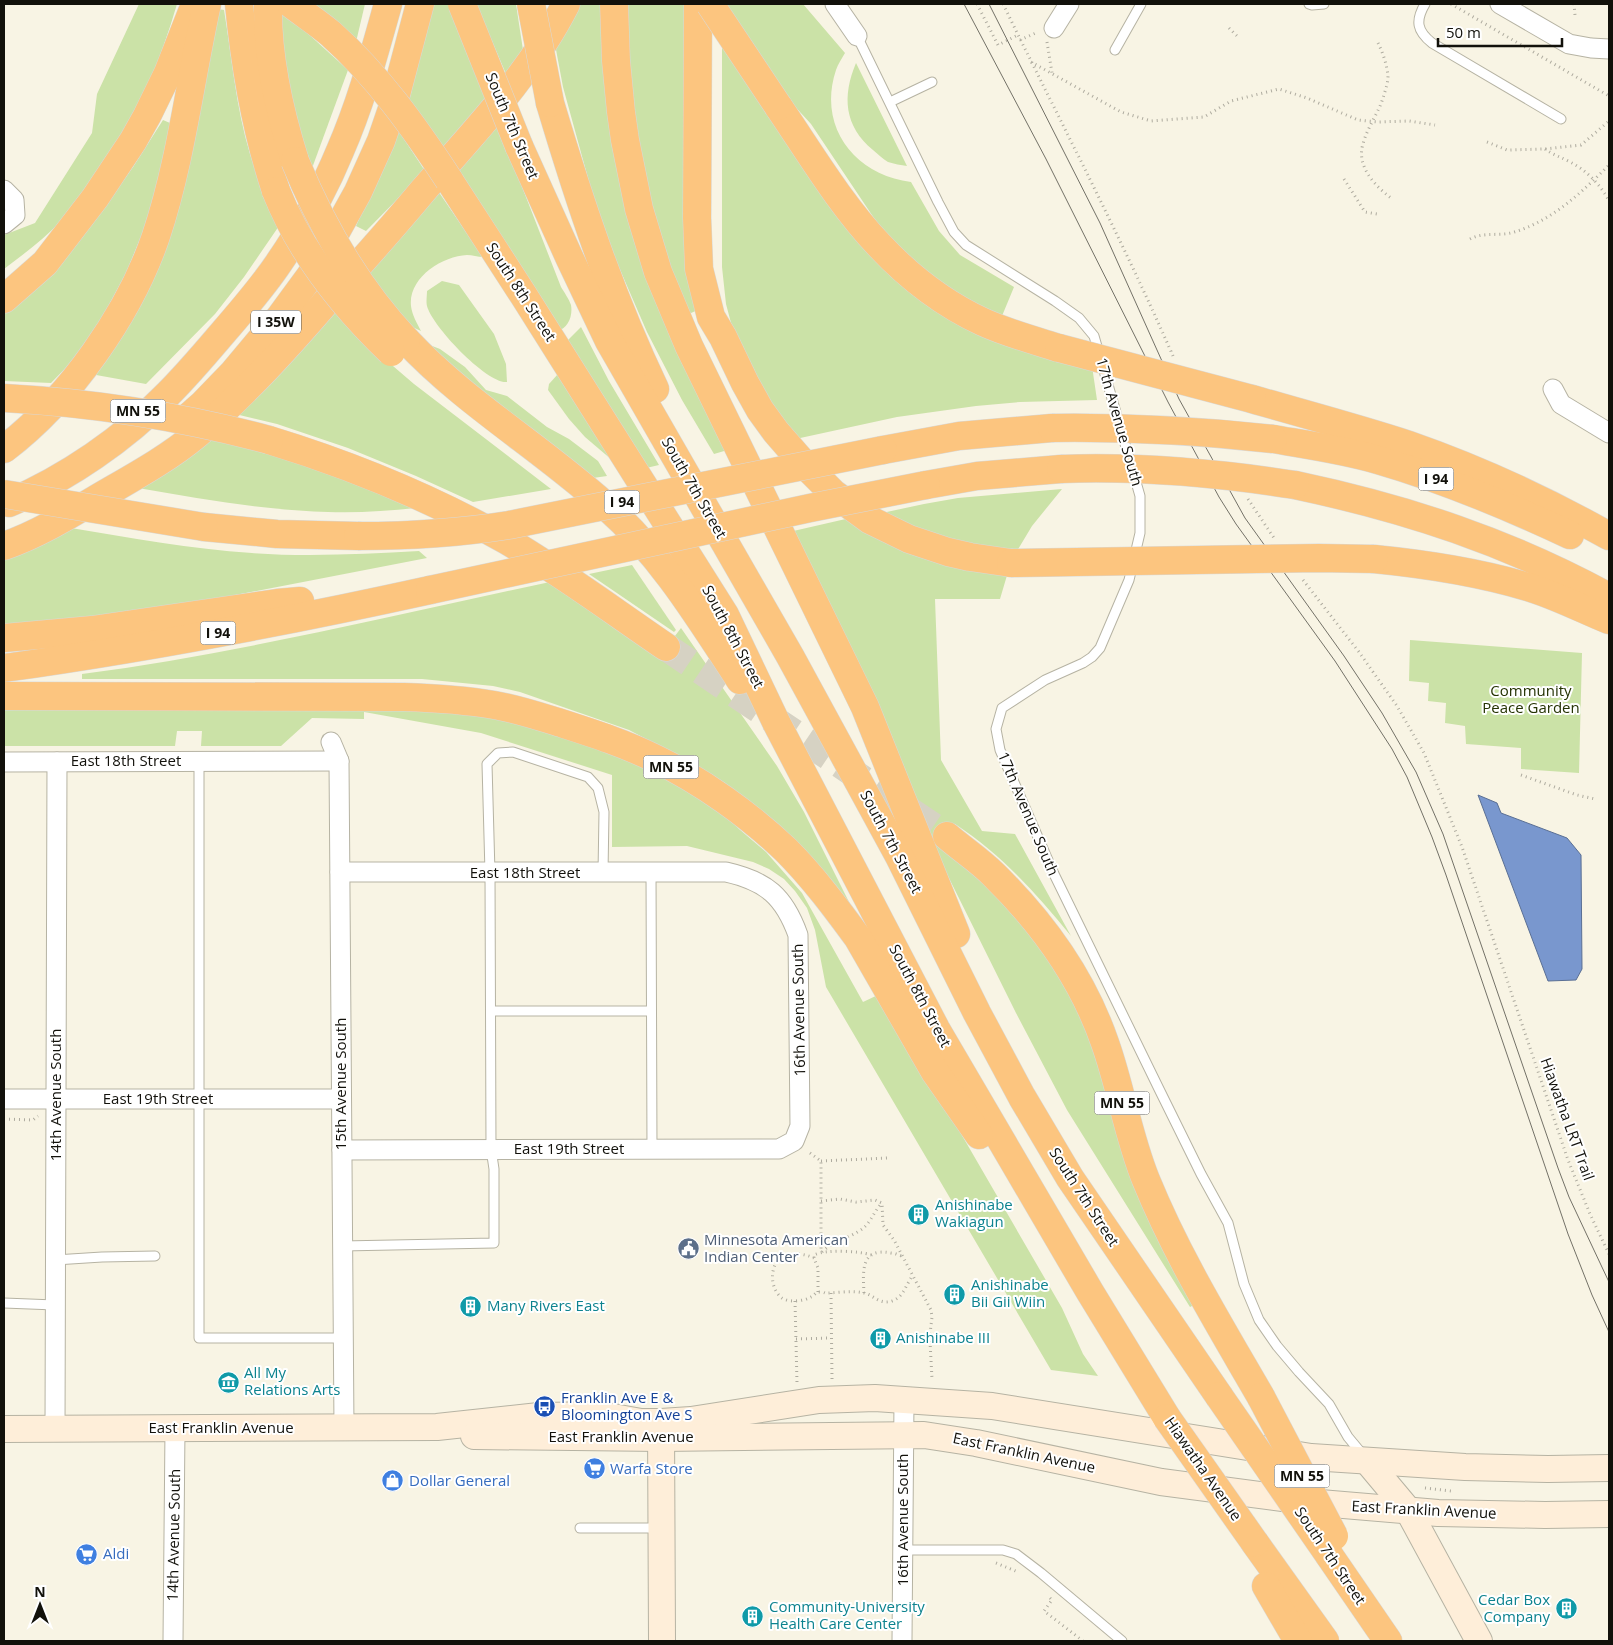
<svg xmlns="http://www.w3.org/2000/svg" width="1613" height="1645" viewBox="0 0 1613 1645" font-family="'Open Sans',sans-serif">
<style>
.green{fill:#cbe2a7}
.water{fill:#7997ce;stroke:#5a6f94}
.lines{fill:none;stroke-linecap:round;stroke-linejoin:round}
.highway-tunnel{stroke:#d6d2c3;stroke-width:28;stroke-dasharray:28 14;stroke-linecap:butt}
.lane-casing{stroke:#b6b3a3;stroke-width:11}
.street-casing{stroke:#b6b3a3;stroke-width:21}
.secondary-casing{stroke:#b6b3a3;stroke-width:28}
.highway-casing{stroke:#d9d9d8;stroke-width:29}
.path{stroke:#aeab9f;stroke-width:3;stroke-dasharray:1 4;stroke-linecap:butt}
.lane{stroke:#fff;stroke-width:9}
.street{stroke:#fff;stroke-width:19}
.secondary{stroke:#feeed9;stroke-width:26}
.highway{stroke:#fcc57f;stroke-width:28}
.tram{stroke:#737167;stroke-width:1}
.highway-bridge-casing{stroke:#d9d9d8;stroke-width:29;stroke-linecap:butt}
.highway-bridge{stroke:#fcc57f;stroke-width:28}
.labels{text-anchor:middle;stroke-width:4;stroke-linejoin:round;paint-order:stroke}
.shield{fill:#fff;stroke:#595854;stroke-width:1}
.shield-label{font-size:14px;font-weight:bold;fill:#12110b}
.street-label{font-size:15px;fill:#12110b;stroke:#fff}
.park-label{font-size:15px;fill:#253303;stroke:#fff}
.culture-label{font-size:15px;fill:#0d838f;stroke:#fff;text-anchor:start}
.service-label{font-size:15px;fill:#4e5e75;stroke:#fff;text-anchor:start}
.transit-label{font-size:15px;fill:#164399;stroke:#fff;text-anchor:start}
.shop-label{font-size:15px;fill:#366cbe;stroke:#fff;text-anchor:start}
</style>
<rect width="100%" height="100%" fill="#f8f4e4"/>
<g class="green">
<path d="M139 4H177C169 32 159 59 148 86 130 129 93 185 62 220 45 238 24 254 4 269V235L35 223 92 133 97 94Z"/>
<path d="M314 4H365L356 42Z"/>
<path d="M433 4H449L487 97 442 149 409 101Z"/>
<path d="M476 4H516L523 50 506 74Z"/>
<path d="M572 4H608L616 130 731 449 714 454 682 400 647 332 605 235 591 189 563 87 554 39Z"/>
<path d="M622 4H688L700 309 682 317 640 184Z"/>
<path d="M723 4H803L845 53C842 58 838 64 836 70 817 127 855 175 911 182L939 231 960 255 1014 287 1002 316 957 297 890 242 811 124 789 100Z"/>
<path d="M217 9 224 10C232 58 236 108 250 154 258 179 268 203 279 226L244 277 215 314 146 384 85 373 118 327Z"/>
<path d="M274 9 304 30 348 70 311 171 289 111Z"/>
<path d="M722 40 873 254 1092 366 1097 400 1020 402 976 406 897 417 791 440 735 338 726 304 722 267Z"/>
<path d="M856 63 907 166C901 165 894 164 888 162 883 159 878 154 873 150 844 126 842 96 856 63Z"/>
<path d="M163 120 170 123 159 177 147 222 126 273 103 316 79 354 51 383 4 381V306L104 208 133 167Z"/>
<path d="M496 120 561 287C564 292 569 299 571 305 573 316 568 329 557 331L454 168Z"/>
<path d="M398 130 425 171 366 231 356 226Z"/>
<path d="M436 188 483 257C478 257 472 255 467 255 442 256 408 278 411 306 412 315 417 323 421 331L408 325 364 270Z"/>
<path d="M442 281 459 285 494 334 506 364 507 382C487 384 432 326 427 306 426 302 427 295 427 291Z"/>
<path d="M331 306 365 342 414 384 551 489 473 502 416 476 348 448 277 424 231 413Z"/>
<path d="M581 327 609 381 659 465 642 469 564 344Z"/>
<path d="M422 342 440 349 465 367 486 390 507 396 547 427 569 439 598 461 607 476 593 478 462 378Z"/>
<path d="M558 374 612 460 585 437 569 419 548 390 549 384Z"/>
<path d="M206 438 251 447 333 473 416 508C387 511 358 513 328 512 264 510 200 499 138 488Z"/>
<path d="M1062 489 1032 526 1017 551 953 543 882 513 924 504 958 498Z"/>
<path d="M850 518 1008 572 1000 599H935L941 760 982 831 1015 834 1071 936C1036 893 1002 855 955 824L940 847 985 882 1025 924 1075 1002 1198 1303 1190 1307 1067 1110 1016 1013 936 852 789 532Z"/>
<path d="M71 528C131 538 191 549 252 553 308 557 364 554 419 551L427 558 143 613 4 629V560Z"/>
<path d="M632 565 676 630 674 632 589 574Z"/>
<path d="M550 582 659 657 681 628 777 766 804 812 858 920 754 806 725 783 698 766 629 730 520 692 493 686 422 679H82V674C240 653 395 615 550 582Z"/>
<path d="M1410 640 1582 653 1579 773 1521 769V748L1466 744 1465 726 1445 723 1446 703 1428 701 1429 683 1409 681Z"/>
<path d="M403 706 495 715 644 764 723 812 739 829 766 852 802 893 863 1002 880 994 1062 1308 1083 1354 1098 1376 1051 1370 826 987 815 930 807 908 795 891 784 879 769 869 753 862 687 846 612 847V775L481 733 364 712V719L312 718 281 746H201L202 731H177L175 746H4V708Z"/>
</g>
<path class="water" d="M1478 795 1497 803 1501 813 1567 838 1581 855 1582 969 1576 980 1548 981Z"/>
<g class="lines">
<path class="highway-tunnel" d="M666 647 947 836"/>
<defs>
<g id="lane">
<path d="M1309 4 1312 5 1324 4"/>
<path d="M1425 4C1415 21 1417 31 1432 43L1561 119"/>
<path d="M857 36 938 202 954 232 966 245 1055 301 1079 318 1094 336 1140 496V533L1129 580 1100 648 1092 657 1083 663 1045 680 1002 708 996 729 1000 750 1054 874 1159 1089 1201 1174 1228 1223 1244 1284 1259 1320 1277 1346 1299 1372 1329 1404 1348 1437 1363 1455"/>
<path d="M1115 50 1141 4"/>
<path d="M890 102 932 82"/>
<path d="M199 761V1338H343"/>
<path d="M651 872 652 1149"/>
<path d="M491 1011H651"/>
<path d="M342 1246 494 1243V1169L491 1149 490 873 487 764 498 753 513 752 588 777 598 788 604 812 603 873"/>
<path d="M55 1260 102 1257 155 1256"/>
<path d="M4 1303 55 1305"/>
<path d="M580 1528H659"/>
<path d="M904 1550H1003L1016 1554 1041 1573 1122 1641"/>
</g>
<g id="street">
<path d="M835 4 857 36"/>
<path d="M1500 4 1569 44 1591 48 1609 49"/>
<path d="M1054 28 1069 4"/>
<path d="M4 190 14 200 15 215 4 224"/>
<path d="M1553 389 1561 404 1609 433"/>
<path d="M331 742 339 761 344 1428"/>
<path d="M4 762 339 761"/>
<path d="M340 872H726C766 881 784 896 798 935L800 1126 794 1141 779 1149 342 1150"/>
<path d="M4 1099H341"/>
<path d="M55 1429 57 762"/>
<path d="M173 1641 175 1429"/>
<path d="M902 1641 904 1400"/>
</g>
<g id="secondary">
<path d="M661 1422 662 1641"/>
<path d="M4 1429 437 1427 539 1416 602 1415 641 1422H661L691 1420 819 1400 875 1398 992 1406 1311 1457 1465 1467 1548 1469 1609 1468"/>
<path d="M474 1436 661 1438 924 1435 976 1443 1161 1482 1320 1503 1438 1513 1545 1515 1609 1514"/>
<path d="M1367 1461 1408 1510 1479 1641"/>
</g>
<g id="highway">
<path d="M239 4C245 67 256 131 276 191"/>
<path d="M268 4C267 58 279 110 295 161"/>
<path d="M614 4 616 61 621 112 625 140 639 209 658 272 689 346 865 707 956 934"/>
<path d="M698 4 697 218 699 269 711 317 723 337 745 383 760 410 776 432 803 463 833 493 870 520 909 539 948 552 970 557 1011 563"/>
<path d="M550 103C579 200 611 297 655 389"/>
<path d="M778 106C810 153 840 204 879 245 908 276 944 304 983 322 1007 333 1033 340 1059 348"/>
<path d="M519 146 570 259 609 341 790 656 899 856 977 1013 1022 1097 1070 1178 1219 1396"/>
<path d="M449 180 524 296 725 615 776 722 936 1029 1090 1292 1167 1418"/>
<path d="M4 299 45 263 95 198 133 141 147 116 168 73 192 12"/>
<path d="M406 340C466 404 542 448 607 507 662 556 700 619 740 680"/>
<path d="M1252 399C1304 414 1357 428 1409 445 1478 469 1545 500 1609 536"/>
<path d="M186 419 203 404 233 373 280 317 316 268 358 192 381 141 393 106 420 4"/>
<path d="M1273 439C1308 445 1344 450 1378 460 1444 479 1508 506 1570 535"/>
<path d="M269 440C351 465 431 498 506 540 561 572 613 611 666 647"/>
<path d="M4 449C69 400 130 313 156 236 181 161 190 81 207 4"/>
<path d="M883 450 959 436 1052 428"/>
<path d="M926 485 977 476 1061 469"/>
<path d="M1295 485C1408 509 1508 542 1609 597"/>
<path d="M9 503C67 478 124 439 168 394 187 375 204 355 221 335 241 312 261 289 278 264 302 229 324 190 340 151 361 103 374 54 388 4"/>
<path d="M204 527 277 534 358 536"/>
<path d="M4 546C36 535 66 517 96 499 130 479 166 460 196 435 246 393 290 344 332 295 362 261 392 228 421 193 473 133 530 75 566 4"/>
<path d="M1374 559C1425 564 1478 572 1528 587 1555 595 1582 609 1609 620"/>
<path d="M4 638 92 630 277 603 300 601"/>
<path d="M4 668C147 648 289 621 430 590"/>
<path d="M4 696 404 697C434 698 465 700 494 705 518 709 541 717 564 724 595 734 626 744 656 759 702 781 749 815 786 850 813 877 836 908 858 938L935 1072 979 1135"/>
<path d="M947 836C962 849 979 860 993 874 1041 921 1083 979 1105 1043 1121 1088 1128 1136 1146 1180 1177 1256 1220 1326 1261 1397"/>
<path d="M1255 1543 1325 1641"/>
<path d="M1329 1555 1388 1641"/>
<path d="M1266 1586 1298 1641"/>
</g>
</defs>
<use href="#lane" class="lane-casing"/>
<use href="#street" class="street-casing"/>
<use href="#secondary" class="secondary-casing"/>
<use href="#highway" class="highway-casing"/>
<g class="path">
<path d="M977 4 998 45 1018 35"/>
<path d="M1003 4C1060 121 1121 237 1173 356"/>
<path d="M1451 4 1609 96"/>
<path d="M1574 4 1575 15"/>
<path d="M1229 28 1239 38"/>
<path d="M1020 40 1038 32"/>
<path d="M1047 42 1052 73"/>
<path d="M1378 43C1383 53 1387 65 1388 76 1388 84 1385 91 1383 98 1378 114 1367 128 1363 144 1356 166 1375 186 1391 198"/>
<path d="M1031 62 1121 112 1151 121 1204 117 1231 101 1279 89 1307 98 1358 120 1378 122 1409 121 1435 125"/>
<path d="M1487 142 1507 150 1545 149 1581 145 1609 121"/>
<path d="M1545 149C1553 155 1561 157 1570 162 1586 170 1601 185 1609 201"/>
<path d="M1344 179 1365 212 1377 214"/>
<path d="M1470 239C1483 232 1497 236 1511 233 1551 222 1581 193 1609 165"/>
<path d="M1248 499 1274 538"/>
<path d="M1303 580 1359 652 1397 706 1424 753 1462 847 1568 1160 1590 1214 1609 1254"/>
<path d="M1521 775 1577 795 1595 799"/>
<path d="M4 1119 33 1120 38 1116"/>
<path d="M810 1153 821 1161V1252"/>
<path d="M821 1161 888 1158"/>
<path d="M821 1201 840 1199 856 1202 875 1200 882 1203 883 1225 894 1240 931 1310 932 1317 930 1334"/>
<path d="M822 1252C833 1241 847 1239 859 1231 870 1225 873 1213 881 1204"/>
<path d="M814 1258C806 1254 788 1251 781 1257 769 1267 770 1289 782 1298 790 1303 804 1301 811 1297 814 1296 815 1293 818 1292 820 1292 823 1292 825 1293 837 1293 852 1290 864 1293 874 1295 879 1305 892 1301 904 1297 906 1284 913 1275"/>
<path d="M818 1292V1268L814 1258V1255C825 1249 860 1251 871 1255"/>
<path d="M831 1293 832 1379"/>
<path d="M864 1293C863 1272 860 1247 891 1253 895 1253 898 1255 902 1256"/>
<path d="M795 1301 797 1383"/>
<path d="M796 1339 830 1338"/>
<path d="M930 1341 932 1379"/>
<path d="M1425 1488 1451 1491"/>
<path d="M996 1563 1018 1572"/>
<path d="M1050 1598 1052 1600 1044 1611 1083 1641"/>
</g>
<use href="#lane" class="lane"/>
<use href="#street" class="street"/>
<use href="#secondary" class="secondary"/>
<use href="#highway" class="highway"/>
<g class="tram">
<path d="M964 4 1046 159 1168 402 1219 497 1236 524 1335 661 1392 749 1407 777 1432 837 1446 875 1568 1234 1592 1295 1609 1332"/>
<path d="M989 4 1100 223 1179 399 1245 518 1344 656 1382 713 1416 772 1443 834 1558 1168 1569 1197 1609 1282"/>
</g>
<defs>
<g id="highway-bridge">
<path d="M291 4C304 14 318 23 331 34 378 76 415 128 449 180"/>
<path d="M462 4 519 146"/>
<path d="M531 4 550 103"/>
<path d="M710 4 778 106"/>
<path d="M295 161C322 227 357 288 406 340"/>
<path d="M276 191C301 254 343 306 391 352"/>
<path d="M1059 348 1252 399"/>
<path d="M4 398C96 403 180 416 269 440"/>
<path d="M1052 428C1126 427 1200 431 1273 439"/>
<path d="M1061 469C1140 466 1217 473 1295 485"/>
<path d="M4 494 204 527"/>
<path d="M358 536C409 536 459 533 509 525L883 450"/>
<path d="M1011 563 1319 558 1374 559"/>
<path d="M430 590 810 508 926 485"/>
<path d="M1219 1396 1329 1555"/>
<path d="M1261 1397 1334 1536"/>
<path d="M1167 1418 1255 1543"/>
</g>
</defs>
<use href="#highway-bridge" class="highway-bridge-casing"/>
<use href="#highway-bridge" class="highway-bridge"/>
</g>
<defs>
<symbol id="building-disc" viewBox="-11 -11 22 22"><circle r="9.5" fill="#0f9aa8" stroke="#fff"/><path d="M-4-6H4V6H1V3H-1V6H-4ZM-2.5-4.3h1.7v1.8h-1.7ZM.8-4.3h1.7v1.8H.8ZM-2.5-1h1.7V.8h-1.7ZM.8-1h1.7V.8H.8Z" fill="#fff"/></symbol>
<symbol id="civic-disc" viewBox="-11 -11 22 22"><circle r="9.5" fill="#5c6f8a" stroke="#fff"/><path d="M-.6-6.5H3V-4.5H.6V-3L4-1V1h2V6H-6V1h2V-1L-.6-3ZM-1.2 2.5V6h2.4V2.5Z" fill="#fff"/></symbol>
<symbol id="museum-disc" viewBox="-11 -11 22 22"><circle r="9.5" fill="#0f9aa8" stroke="#fff"/><path d="M0-6L6-3V-2H-6V-3ZM-5-1h2V3h-2ZM-1-1h2V3h-2ZM3-1h2V3H3ZM-6 4H6V6H-6Z" fill="#fff"/></symbol>
<symbol id="bus-disc" viewBox="-11 -11 22 22"><circle r="9.5" fill="#1a4fb4" stroke="#fff"/><path d="M-5-6H5V4H4V6H2V4H-2V6H-4V4H-5ZM-3.5-4V0h7V-4ZM-3.5 1.2v1.5H-2V1.2ZM2 1.2v1.5H3.5V1.2Z" fill="#fff"/></symbol>
<symbol id="supermarket-disc" viewBox="-11 -11 22 22"><circle r="9.5" fill="#3f7fe0" stroke="#fff"/><path d="M-6-5.5h2.5l.6 2H6L4.5 2H-2.5L-4.4-4H-6ZM-1.5 3.2a1.3 1.3 0 1 0 .1 0ZM3 3.2a1.3 1.3 0 1 0 .1 0Z" fill="#fff"/></symbol>
<symbol id="shop-disc" viewBox="-11 -11 22 22"><circle r="9.5" fill="#3f7fe0" stroke="#fff"/><path d="M-5-2.5h2.3a2.7 3.5 0 0 1 5.4 0H5L5.5 6h-11ZM-1.5-2.5h3a1.5 2.3 0 0 0-3 0Z" fill="#fff"/></symbol>
</defs>
<g fill-rule="evenodd">
<use href="#building-disc" x="906" y="1202" width="25" height="25"/>
<use href="#civic-disc" x="676" y="1236" width="25" height="25"/>
<use href="#building-disc" x="942" y="1282" width="25" height="25"/>
<use href="#building-disc" x="458" y="1294" width="25" height="25"/>
<use href="#building-disc" x="868" y="1326" width="25" height="25"/>
<use href="#museum-disc" x="216" y="1370" width="25" height="25"/>
<use href="#bus-disc" x="532" y="1394" width="25" height="25"/>
<use href="#supermarket-disc" x="582" y="1456" width="25" height="25"/>
<use href="#shop-disc" x="380" y="1468" width="25" height="25"/>
<use href="#supermarket-disc" x="74" y="1542" width="25" height="25"/>
<use href="#building-disc" x="1554" y="1596" width="25" height="25"/>
<use href="#building-disc" x="740" y="1604" width="25" height="25"/>
</g>
<g class="labels">
<g class="shield">
<rect x="251" y="310.5" width="50" height="23" rx="4"/>
<rect x="110.5" y="399.5" width="55" height="23" rx="4"/>
<rect x="1418.5" y="467.5" width="35" height="23" rx="4"/>
<rect x="604.5" y="490.5" width="35" height="23" rx="4"/>
<rect x="200.5" y="621.5" width="35" height="23" rx="4"/>
<rect x="643.5" y="755.5" width="55" height="23" rx="4"/>
<rect x="1094.5" y="1091.5" width="55" height="23" rx="4"/>
<rect x="1274.5" y="1464.5" width="55" height="23" rx="4"/>
</g>
<g class="shield-label">
<text x="276" y="327">I 35W</text>
<text x="138" y="416">MN 55</text>
<text x="1436" y="484">I 94</text>
<text x="622" y="507">I 94</text>
<text x="218" y="638">I 94</text>
<text x="671" y="772">MN 55</text>
<text x="1122" y="1108">MN 55</text>
<text x="1302" y="1481">MN 55</text>
</g>
<g class="street-label">
<text transform="translate(512 126) rotate(67)" y="5">South 7th Street</text>
<text transform="translate(521 292) rotate(57)" y="5">South 8th Street</text>
<text transform="translate(1119 422) rotate(74)" y="5">17th Avenue South</text>
<text transform="translate(694 488) rotate(60)" y="5">South 7th Street</text>
<text transform="translate(733 637) rotate(62)" y="5">South 8th Street</text>
<text x="126" y="766">East 18th Street</text>
<text transform="translate(1028 814) rotate(67)" y="5">17th Avenue South</text>
<text transform="translate(891 842) rotate(62)" y="5">South 7th Street</text>
<text x="525" y="878">East 18th Street</text>
<text transform="translate(920 996) rotate(62)" y="5">South 8th Street</text>
<text transform="translate(799 1010) rotate(-91)" y="5">16th Avenue South</text>
<text transform="translate(341 1084) rotate(-90)" y="5">15th Avenue South</text>
<text transform="translate(56 1095) rotate(-90)" y="5">14th Avenue South</text>
<text x="158" y="1104">East 19th Street</text>
<text transform="translate(1567 1119) rotate(70)" y="5">Hiawatha LRT Trail</text>
<text x="569" y="1154">East 19th Street</text>
<text transform="translate(1084 1197) rotate(57)" y="5">South 7th Street</text>
<text x="221" y="1433">East Franklin Avenue</text>
<text x="621" y="1442">East Franklin Avenue</text>
<text transform="translate(1024 1453) rotate(12)" y="5">East Franklin Avenue</text>
<text transform="translate(1203 1469) rotate(55)" y="5">Hiawatha Avenue</text>
<text transform="translate(1424 1510) rotate(3)" y="5">East Franklin Avenue</text>
<text transform="translate(903 1520) rotate(-90)" y="5">16th Avenue South</text>
<text transform="translate(174 1535) rotate(-89)" y="5">14th Avenue South</text>
<text transform="translate(1330 1556) rotate(56)" y="5">South 7th Street</text>
</g>
<g class="park-label">
<text x="1531" y="696">Community<tspan x="1531" dy="17">Peace Garden</tspan></text>
</g>
<g class="culture-label">
<text x="935" y="1210">Anishinabe<tspan x="935" dy="17">Wakiagun</tspan></text>
<text x="971" y="1290">Anishinabe<tspan x="971" dy="17">Bii Gii Wiin</tspan></text>
<text x="487" y="1311">Many Rivers East</text>
<text x="896" y="1343">Anishinabe III</text>
<text x="244" y="1378">All My<tspan x="244" dy="17">Relations Arts</tspan></text>
<text x="1550" y="1605" text-anchor="end">Cedar Box<tspan x="1550" dy="17">Company</tspan></text>
<text x="769" y="1612">Community-University<tspan x="769" dy="17">Health Care Center</tspan></text>
</g>
<g class="service-label">
<text x="704" y="1245">Minnesota American<tspan x="704" dy="17">Indian Center</tspan></text>
</g>
<g class="transit-label">
<text x="561" y="1403">Franklin Ave E &amp;<tspan x="561" dy="17">Bloomington Ave S</tspan></text>
</g>
<g class="shop-label">
<text x="610" y="1474">Warfa Store</text>
<text x="409" y="1486">Dollar General</text>
<text x="103" y="1559">Aldi</text>
</g>
</g>
<rect width="1613" height="1645" fill="none" stroke="#12110b" stroke-width="10"/>
<g transform="translate(40 1605)" stroke="#ffffff" stroke-width="4" paint-order="stroke">
<path d="M0-4L9 19L0 12L-9 19Z" fill="#12110b"/>
<text y="-8" font-size="14" font-weight="bold" text-anchor="middle" fill="#12110b">N</text>
</g>
<path d="M1438 38v8h124v-8" fill="none" stroke="#12110b" stroke-width="2.5"/>
<text x="1446" y="38" font-size="15" fill="#12110b" stroke="#ffffff" stroke-width="4" paint-order="stroke">50 m</text>
</svg>
